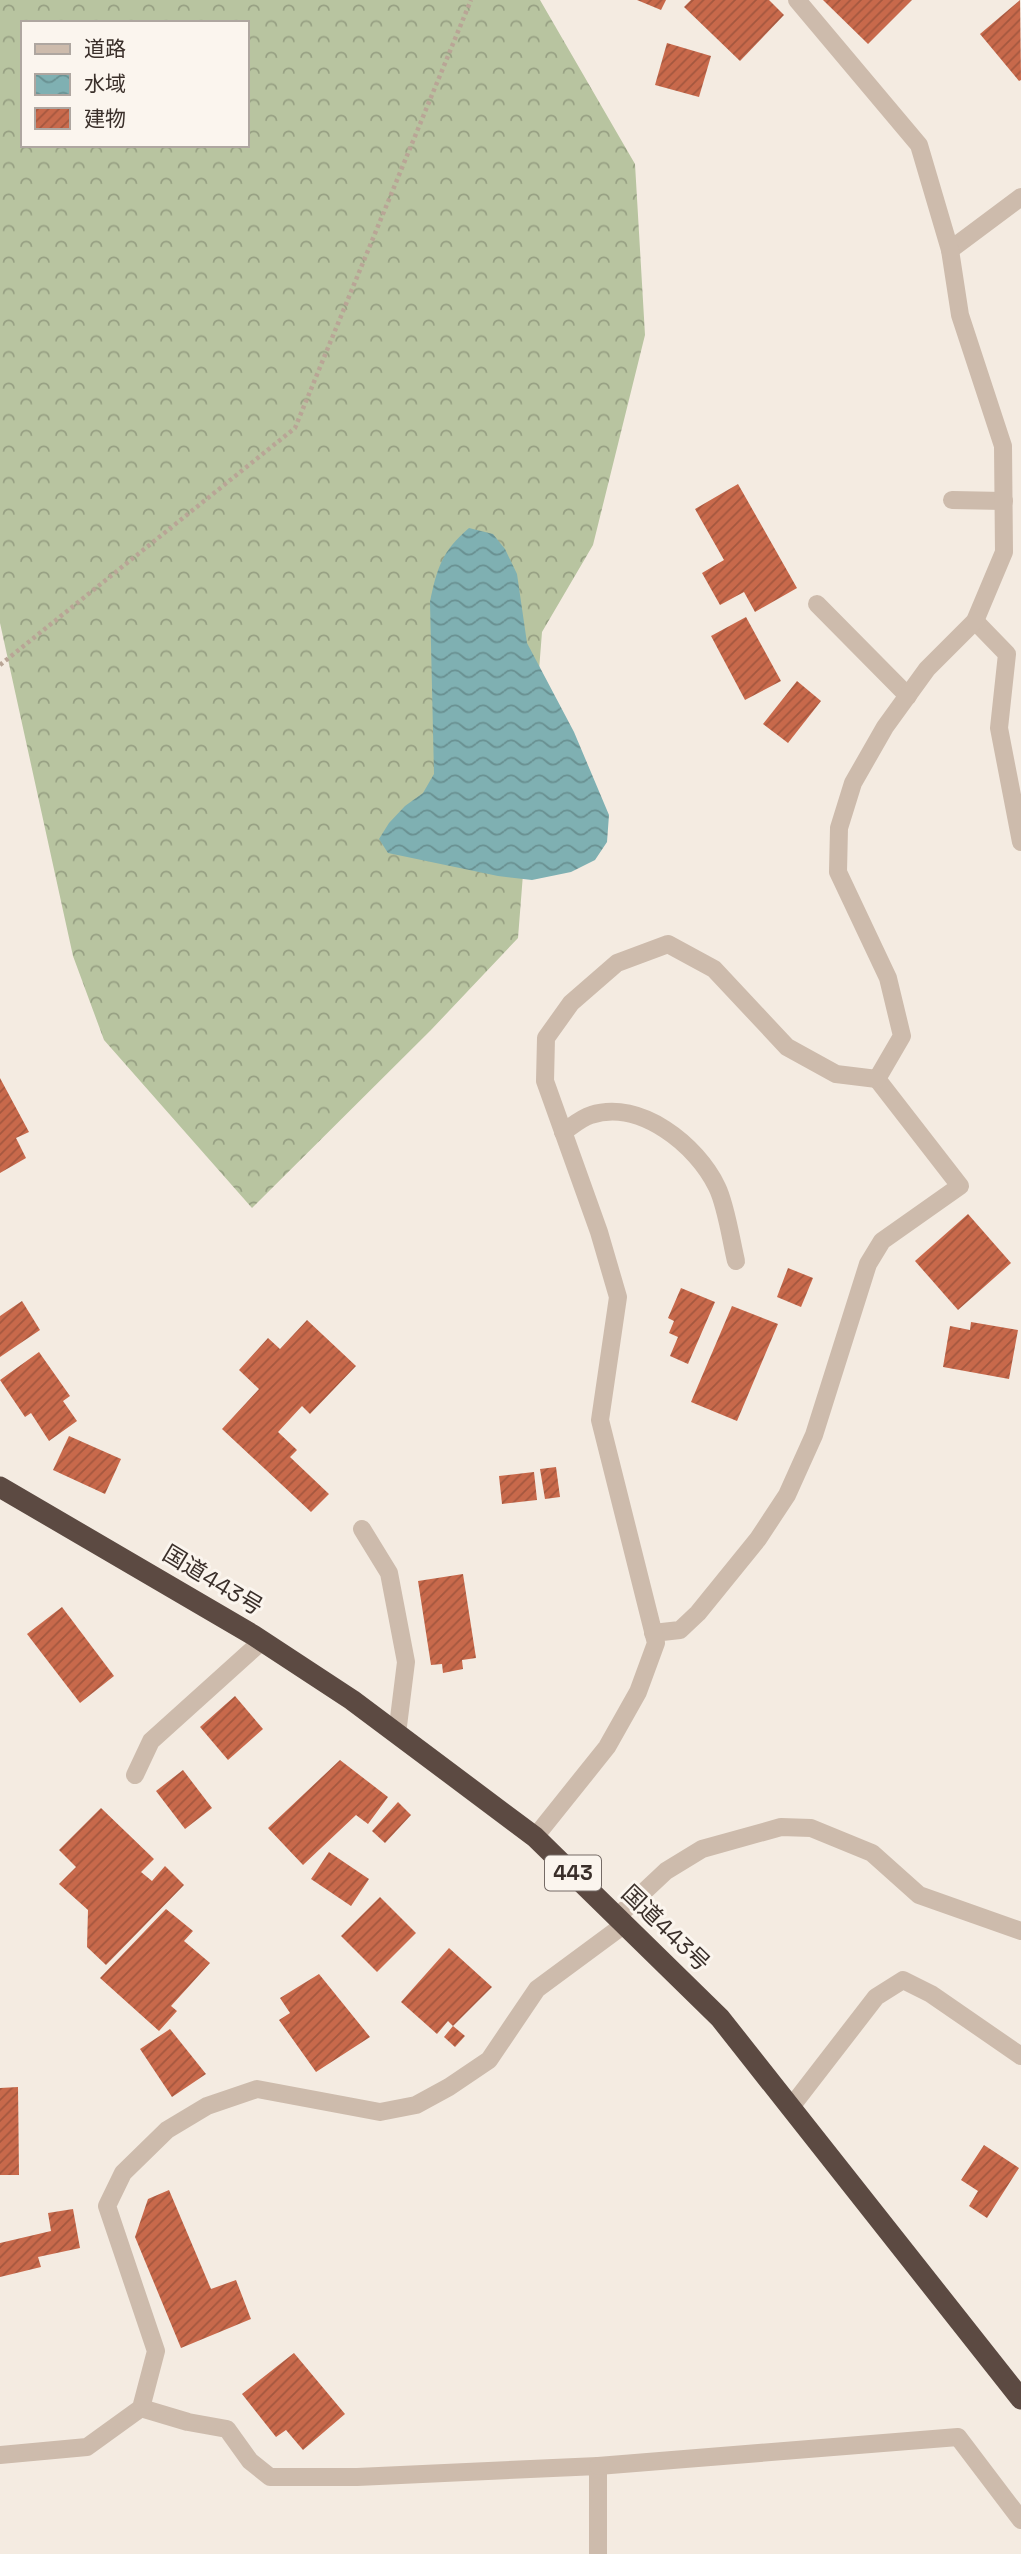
<svg xmlns="http://www.w3.org/2000/svg" width="1021" height="2554" viewBox="0 0 1021 2554" font-family="'Space Grotesk','Noto Sans JP',sans-serif">
<style>
.forest{fill:url(#forest-crowns);fill-rule:evenodd}
.water{fill:url(#water-waves)}
.building{fill:url(#building-hatch)}
.lines{fill:none;stroke-linecap:round;stroke-linejoin:round}
.path{stroke:#b9a596;stroke-width:4.5;stroke-dasharray:3.5 3.5;stroke-linecap:butt}
.minor{stroke:#cdbbac;stroke-width:18}
.highway{stroke:#5c4a42;stroke-width:21}
.labels{text-anchor:middle;stroke-width:6;stroke-linejoin:round;paint-order:stroke}
.shield{fill:#fbf5ee;stroke:#756b66;stroke-width:2}
.shield-label{font-size:21px;font-weight:bold;fill:#3b302b}
.street-label{font-size:23px;fill:#3b302b;stroke:#fbf5ee}
</style>
<defs>
<pattern id="forest-crowns" width="20" height="18" patternUnits="userSpaceOnUse" patternTransform="scale(1.75)"><rect width="20" height="18" fill="#b8c4a0"/><path d="M2 6a3 3 0 1 1 6 0M12 15a3 3 0 1 1 6 0" fill="none" stroke="#97a083"/></pattern>
<pattern id="water-waves" width="16" height="10" patternUnits="userSpaceOnUse" patternTransform="scale(1.75)"><rect width="16" height="10" fill="#7fb0b2"/><path d="M0 5q4-4 8 0t8 0" fill="none" stroke="#699091"/></pattern>
<pattern id="building-hatch" width="6" height="6" patternUnits="userSpaceOnUse" patternTransform="scale(1.75)"><rect width="6" height="6" fill="#c8694b"/><path d="M-1 1l2-2M0 6l6-6M5 7l2-2" fill="none" stroke="#a4573f"/></pattern>
</defs>
<rect width="100%" height="100%" fill="#f4ebe1"/>
<path class="forest" d="M0 0H540L635 164 645 335 593 545 542 632 518 938 431 1030 252 1208 104 1040 73 956 0 623ZM23 23H247V145H23Z"/>
<path class="water" d="M469 528 493 534 505 549 517 574 527 643 574 732 609 815 607 842 595 860 571 872 532 880 498 876 388 853 379 839 389 823 405 806 423 793 434 774 430 602C437 568 442 551 469 528Z"/>
<g class="building">
<path d="M637 0H666L661 10Z"/>
<path d="M691 0H769L784 15 740 61 684 7Z"/>
<path d="M823 0H912L868 44Z"/>
<path d="M1020 0 1021 80 1019 81 980 34Z"/>
<path d="M667 43 711 56 699 97 655 85Z"/>
<path d="M738 484 797 588 755 612 744 592 720 605 702 573 724 560 695 509Z"/>
<path d="M746 617 781 681 745 700 711 636Z"/>
<path d="M797 681 821 701 788 743 763 724Z"/>
<path d="M0 1078 29 1132 16 1138 26 1158 0 1173Z"/>
<path d="M968 1214 1011 1263 958 1310 915 1261Z"/>
<path d="M788 1268 813 1278 801 1307 777 1297Z"/>
<path d="M681 1288 715 1302 688 1364 670 1356 678 1337 669 1333 674 1321 668 1318Z"/>
<path d="M22 1301 40 1330 0 1357V1316Z"/>
<path d="M732 1306 778 1324 737 1421 691 1402Z"/>
<path d="M307 1320 356 1366 310 1414 302 1406 278 1432 297 1450 290 1457 329 1494 311 1512 222 1429 259 1389 239 1370 268 1338 280 1349Z"/>
<path d="M971 1322 1018 1330 1009 1379 943 1367 950 1326 970 1330Z"/>
<path d="M39 1352 70 1396 63 1401 77 1421 49 1441 31 1413 25 1417 0 1380Z"/>
<path d="M69 1436 121 1459 105 1494 53 1470Z"/>
<path d="M556 1467 560 1497 545 1499 540 1469Z"/>
<path d="M534 1472 537 1500 502 1504 499 1476Z"/>
<path d="M463 1574 476 1658 462 1660 463 1669 443 1673 442 1664 431 1665 418 1581Z"/>
<path d="M62 1607 114 1676 80 1703 27 1634Z"/>
<path d="M235 1696 263 1729 228 1760 200 1727Z"/>
<path d="M340 1760 388 1797 368 1824 356 1815 303 1865 268 1828Z"/>
<path d="M183 1770 212 1808 185 1829 156 1791Z"/>
<path d="M398 1802 411 1815 385 1843 372 1831Z"/>
<path d="M101 1808 154 1859 141 1872 152 1881 165 1866 184 1885 106 1965 87 1947 88 1910 59 1884 76 1867 59 1850Z"/>
<path d="M329 1852 369 1879 351 1906 311 1879Z"/>
<path d="M380 1897 416 1933 377 1972 341 1936Z"/>
<path d="M166 1909 193 1931 184 1941 210 1963 171 2006 177 2011 159 2031 100 1978Z"/>
<path d="M449 1948 492 1987 453 2026 448 2021 437 2034 401 2002Z"/>
<path d="M319 1974 370 2037 316 2072 279 2020 290 2013 280 1998Z"/>
<path d="M453 2026 465 2036 455 2047 444 2037Z"/>
<path d="M170 2029 206 2074 172 2097 140 2049Z"/>
<path d="M18 2087 19 2175H0V2088Z"/>
<path d="M984 2145 1019 2168 987 2218 969 2206 978 2191 961 2180Z"/>
<path d="M169 2190 211 2289 236 2280 251 2319 181 2348 135 2237 148 2199Z"/>
<path d="M73 2209 80 2248 38 2257 41 2267 0 2277V2243L51 2231 48 2213Z"/>
<path d="M294 2353 345 2414 303 2450 286 2430 276 2437 242 2394Z"/>
</g>
<g class="lines">
<path class="path" d="M0 665 295 428 471 0"/>
<g class="minor">
<path d="M950 250 1021 197"/>
<path d="M952 500 1004 501"/>
<path d="M817 604 908 696"/>
<path d="M975 621 1007 654 999 728 1021 842"/>
<path d="M563 1132C571 1127 581 1118 591 1115 640 1099 697 1145 717 1187 726 1205 731 1240 736 1261"/>
<path d="M362 1529 389 1573 406 1662 397 1734"/>
<path d="M653 1633 680 1630 698 1613 758 1539 787 1495 814 1435 868 1264 882 1241 960 1186 877 1079"/>
<path d="M135 1775 151 1741 262 1641"/>
<path d="M535 1837 607 1747 638 1692 656 1643 600 1420 618 1297 599 1232 545 1081 546 1038 571 1003 617 963 668 944 714 969 787 1047 836 1074 877 1079 902 1036 888 978 838 872 839 828 853 783 885 727 927 669 975 621 1004 552 1003 446 960 315 950 250 919 145 797 0"/>
<path d="M617 1917 666 1871 702 1849 781 1827 811 1828 872 1853 919 1895 1021 1931"/>
<path d="M791 2107 876 1997 903 1980 931 1994 1021 2056"/>
<path d="M141 2408 188 2422 227 2429 250 2461 270 2477H357L598 2466V2554"/>
<path d="M0 2455 87 2447 141 2408 156 2351 107 2206 123 2173 167 2130 207 2106 257 2089 380 2112 416 2105 449 2087 489 2060 537 1989 625 1924"/>
<path d="M598 2466 958 2437 1021 2520"/>
</g>
<path class="highway" d="M0 1487 253 1635 352 1700 535 1837 720 2018 1021 2399"/>
</g>
<g class="labels">
<rect class="shield" x="545" y="1855.5" width="56" height="35" rx="5"/>
<g class="shield-label">
<text x="573" y="1880">443</text>
</g>
<g class="street-label">
<text transform="translate(213 1580) rotate(31)" y="8">国道443号</text>
<text transform="translate(666 1928) rotate(44)" y="8">国道443号</text>
</g>
</g>
<rect x="21" y="21" width="228" height="126" fill="#fbf5ee" stroke="#aea6a0" stroke-width="2"/>
<rect x="35" y="44" width="35" height="10" fill="#cdbbac" stroke="#aea6a0" stroke-width="2"/>
<text x="84" y="56" font-size="21" fill="#3b302b">道路</text>
<rect x="35" y="74" width="35" height="21" fill="url(#water-waves)" stroke="#aea6a0" stroke-width="2"/>
<text x="84" y="91" font-size="21" fill="#3b302b">水域</text>
<rect x="35" y="108" width="35" height="21" fill="url(#building-hatch)" stroke="#aea6a0" stroke-width="2"/>
<text x="84" y="126" font-size="21" fill="#3b302b">建物</text>
</svg>
